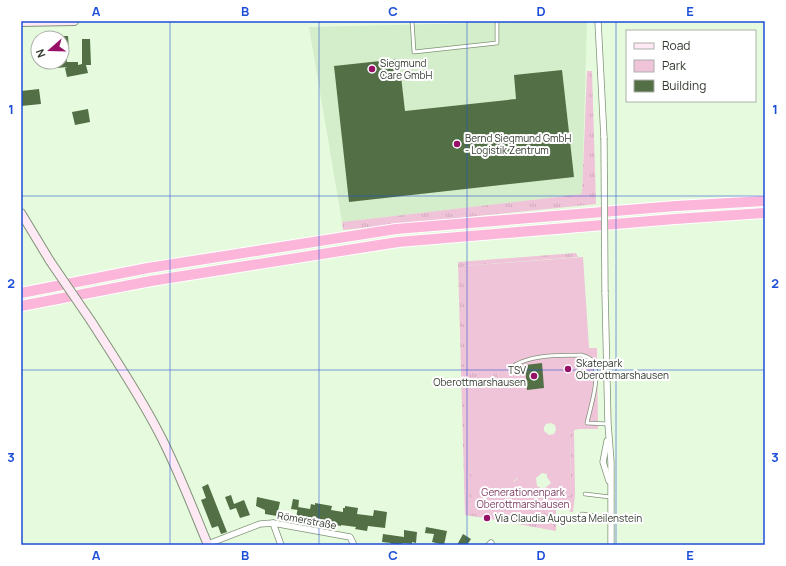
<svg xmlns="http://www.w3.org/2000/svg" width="786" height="566" viewBox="0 0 786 566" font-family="Manrope,sans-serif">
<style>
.built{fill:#d4edca}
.grass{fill:url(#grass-tufts)}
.park{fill:#efc3d8;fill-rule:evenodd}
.building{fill:#526f45}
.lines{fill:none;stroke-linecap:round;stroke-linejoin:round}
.lane-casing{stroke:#809378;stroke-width:4.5}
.street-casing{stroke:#809378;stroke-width:7}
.secondary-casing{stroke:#809378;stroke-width:10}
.highway-casing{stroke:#fff;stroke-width:12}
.lane{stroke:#fff;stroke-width:3}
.street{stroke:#fff;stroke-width:5.5}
.secondary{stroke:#fee9f4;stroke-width:8}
.highway{stroke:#fcb6d9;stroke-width:10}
.street-bridge-casing{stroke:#809378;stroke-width:7;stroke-linecap:butt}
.secondary-bridge-casing{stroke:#809378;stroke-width:10;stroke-linecap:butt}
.street-bridge{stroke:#fff;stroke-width:5.5}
.secondary-bridge{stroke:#fee9f4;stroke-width:8}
.grid{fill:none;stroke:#1d4ed8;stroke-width:1;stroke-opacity:0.55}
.poi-dot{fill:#961067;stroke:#fff;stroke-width:1.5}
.labels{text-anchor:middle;stroke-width:4;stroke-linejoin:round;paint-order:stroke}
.poi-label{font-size:10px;fill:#323a2e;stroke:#fff;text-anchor:start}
.park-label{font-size:10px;fill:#7d3b60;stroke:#fff}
.street-label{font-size:10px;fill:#323a2e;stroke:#fff}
.neatline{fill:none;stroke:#1d4ed8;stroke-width:1.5}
.grid-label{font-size:13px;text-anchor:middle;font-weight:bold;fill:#1d4ed8}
</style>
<defs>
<pattern id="grass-tufts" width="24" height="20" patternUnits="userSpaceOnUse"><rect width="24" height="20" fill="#efc3d8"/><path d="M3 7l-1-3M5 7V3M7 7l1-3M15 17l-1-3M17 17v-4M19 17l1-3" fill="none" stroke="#cda8ba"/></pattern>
</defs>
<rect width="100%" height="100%" fill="#e6fbdd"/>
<path class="built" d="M562 21H587L582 194 342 222 309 27Z"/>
<g class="grass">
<path d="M587 71H592L596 204 343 230 342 222 582 194Z"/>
<path d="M576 253 578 257 463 266 469 372H497L498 377 496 378 469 379 471 477H518L488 508H490L492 511 485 518 465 515 458 262Z"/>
<path d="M571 427H579V429L574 430 575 495 573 512H570L569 507 565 505 556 506V531L496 520 497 516 504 512C518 515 525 517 540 514L549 498 563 494 569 496 571 494 570 430Z"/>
</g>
<path class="park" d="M583 257 589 348H597L598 429H579V427H571L570 430 571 494 567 497 563 494 549 498V508C532 519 523 516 504 512L497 516 496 520 485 518 492 511 491 508H488L485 510 472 503 471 483 514 482 518 478H471L467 381 469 379 496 378 498 377 497 372H469L467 370 463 266ZM551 423 555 425 556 430 554 434 549 435 544 431V427L546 424ZM542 473 547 474V477L551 483 545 488H541L537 486 536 478Z"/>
<g class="building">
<path d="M62 36H68L69 50H62Z"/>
<path d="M82 39H90L91 65H86L88 73 67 77 65 68 67 67 57 68V62H62V51H66L67 62H78V65L82 64Z"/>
<path d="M399 59 405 111 516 99 514 75 562 70 574 177 349 202 334 66Z"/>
<path d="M39 89 41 104 21 106V91Z"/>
<path d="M88 109 90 122 75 125 72 112Z"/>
<path d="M542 363 544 388 527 390 525 365Z"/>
<path d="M208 484 227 532 221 534 218 526 212 528 201 500 206 498 202 487Z"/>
<path d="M231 495 234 504 244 500 250 515 240 518 236 508 230 510 225 497Z"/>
<path d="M257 497 280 502 277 516 265 514V510L256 506Z"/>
<path d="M293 499 299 500 298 510 291 509Z"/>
<path d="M315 503 332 506 331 510 343 512V508H345V506L358 508 357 514 373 516 374 510 387 512 385 528 368 526 367 531 355 529 356 527 341 525V526L329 524V523L296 518 298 507 310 509 311 504 315 505Z"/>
<path d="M426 527 447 531 444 545 432 542 434 534 425 533Z"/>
<path d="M404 530 417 532 416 543 412 542V544L403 543 402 545H391V543L382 542 383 534 404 537Z"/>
<path d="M463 534 471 539 467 545H457Z"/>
</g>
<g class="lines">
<defs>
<g id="lane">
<path d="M412 21 414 52 497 43V21"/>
<path d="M515 365C534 354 560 356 581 355 585 356 590 357 592 361 602 374 590 408 587 423L608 424"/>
<path d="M585 494 610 497"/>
<path d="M582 514 611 518"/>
</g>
<g id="street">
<path d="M598 21 604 138"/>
<path d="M605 292 608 424 611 462V545"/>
<path d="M607 441 603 462 609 481"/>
<path d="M273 523 281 545"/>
<path d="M208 544 260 524 273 523 350 537 354 545"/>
<path d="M489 545 491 543"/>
</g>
<g id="secondary">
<path d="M21 22 74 21"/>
<path d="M21 213 50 261"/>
<path d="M91 321C114 357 139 394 159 433 178 469 192 507 208 545"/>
</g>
<g id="highway">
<path d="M21 293 148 268 396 229 676 206 765 201"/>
<path d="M21 306 151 281 398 242 675 219 765 213"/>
</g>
</defs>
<use href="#lane" class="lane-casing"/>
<use href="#street" class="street-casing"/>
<use href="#secondary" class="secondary-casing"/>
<use href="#highway" class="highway-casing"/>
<use href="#lane" class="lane"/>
<use href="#street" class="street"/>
<use href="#secondary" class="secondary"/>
<use href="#highway" class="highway"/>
<defs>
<path id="street-bridge" d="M604 138 605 292"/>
<path id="secondary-bridge" d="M50 261 91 321"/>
</defs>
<use href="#street-bridge" class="street-bridge-casing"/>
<use href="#secondary-bridge" class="secondary-bridge-casing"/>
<use href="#street-bridge" class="street-bridge"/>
<use href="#secondary-bridge" class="secondary-bridge"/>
</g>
<path class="grid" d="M170 21V545M319 21V545M467 21V545M616 21V545M21 196H765M21 370H765"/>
<g class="poi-dot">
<circle cx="372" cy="69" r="4"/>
<circle cx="457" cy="144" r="4"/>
<circle cx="568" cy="369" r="4"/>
<circle cx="534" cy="376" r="4"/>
<circle cx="487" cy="518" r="4"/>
</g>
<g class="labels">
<g class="poi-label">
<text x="380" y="67">Siegmund<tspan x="380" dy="12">Care GmbH</tspan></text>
<text x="465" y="142">Bernd Siegmund GmbH<tspan x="465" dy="12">- Logistik Zentrum</tspan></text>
<text x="576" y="367">Skatepark<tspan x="576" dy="12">Oberottmarshausen</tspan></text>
<text x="526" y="374" text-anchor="end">TSV<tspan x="526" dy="12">Oberottmarshausen</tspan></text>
<text x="495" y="522">Via Claudia Augusta Meilenstein</text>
</g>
<g class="park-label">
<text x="523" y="496">Generationenpark<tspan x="523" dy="12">Oberottmarshausen</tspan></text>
</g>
<g class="street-label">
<text transform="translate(307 520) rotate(10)" y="4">Römerstraße</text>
</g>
</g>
<rect width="786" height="566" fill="none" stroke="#ffffff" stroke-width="44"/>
<rect x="626" y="30" width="130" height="72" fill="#ffffff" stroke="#adb0ab"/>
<rect x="634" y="43" width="20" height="6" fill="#fee9f4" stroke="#adb0ab"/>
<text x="662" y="50" font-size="12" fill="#323a2e">Road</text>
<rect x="634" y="60" width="20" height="12" fill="#efc3d8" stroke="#adb0ab"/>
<text x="662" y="70" font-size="12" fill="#323a2e">Park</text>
<rect x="634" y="80" width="20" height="12" fill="#526f45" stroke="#adb0ab"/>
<text x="662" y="90" font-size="12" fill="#323a2e">Building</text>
<g transform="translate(50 50) rotate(250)"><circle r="19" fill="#ffffff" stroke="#adb0ab"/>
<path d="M0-3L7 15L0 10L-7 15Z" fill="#961067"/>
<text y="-6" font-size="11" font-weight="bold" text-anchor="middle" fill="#323a2e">N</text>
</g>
<rect x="22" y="22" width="742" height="522" class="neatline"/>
<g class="grid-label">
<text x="96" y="16">A</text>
<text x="245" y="16">B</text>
<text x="393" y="16">C</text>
<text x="541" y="16">D</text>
<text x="690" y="16">E</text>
<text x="11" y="114">1</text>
<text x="775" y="114">1</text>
<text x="11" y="288">2</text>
<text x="775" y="288">2</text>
<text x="11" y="462">3</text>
<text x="775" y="462">3</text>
<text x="96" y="560">A</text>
<text x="245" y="560">B</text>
<text x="393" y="560">C</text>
<text x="541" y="560">D</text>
<text x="690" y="560">E</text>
</g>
</svg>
